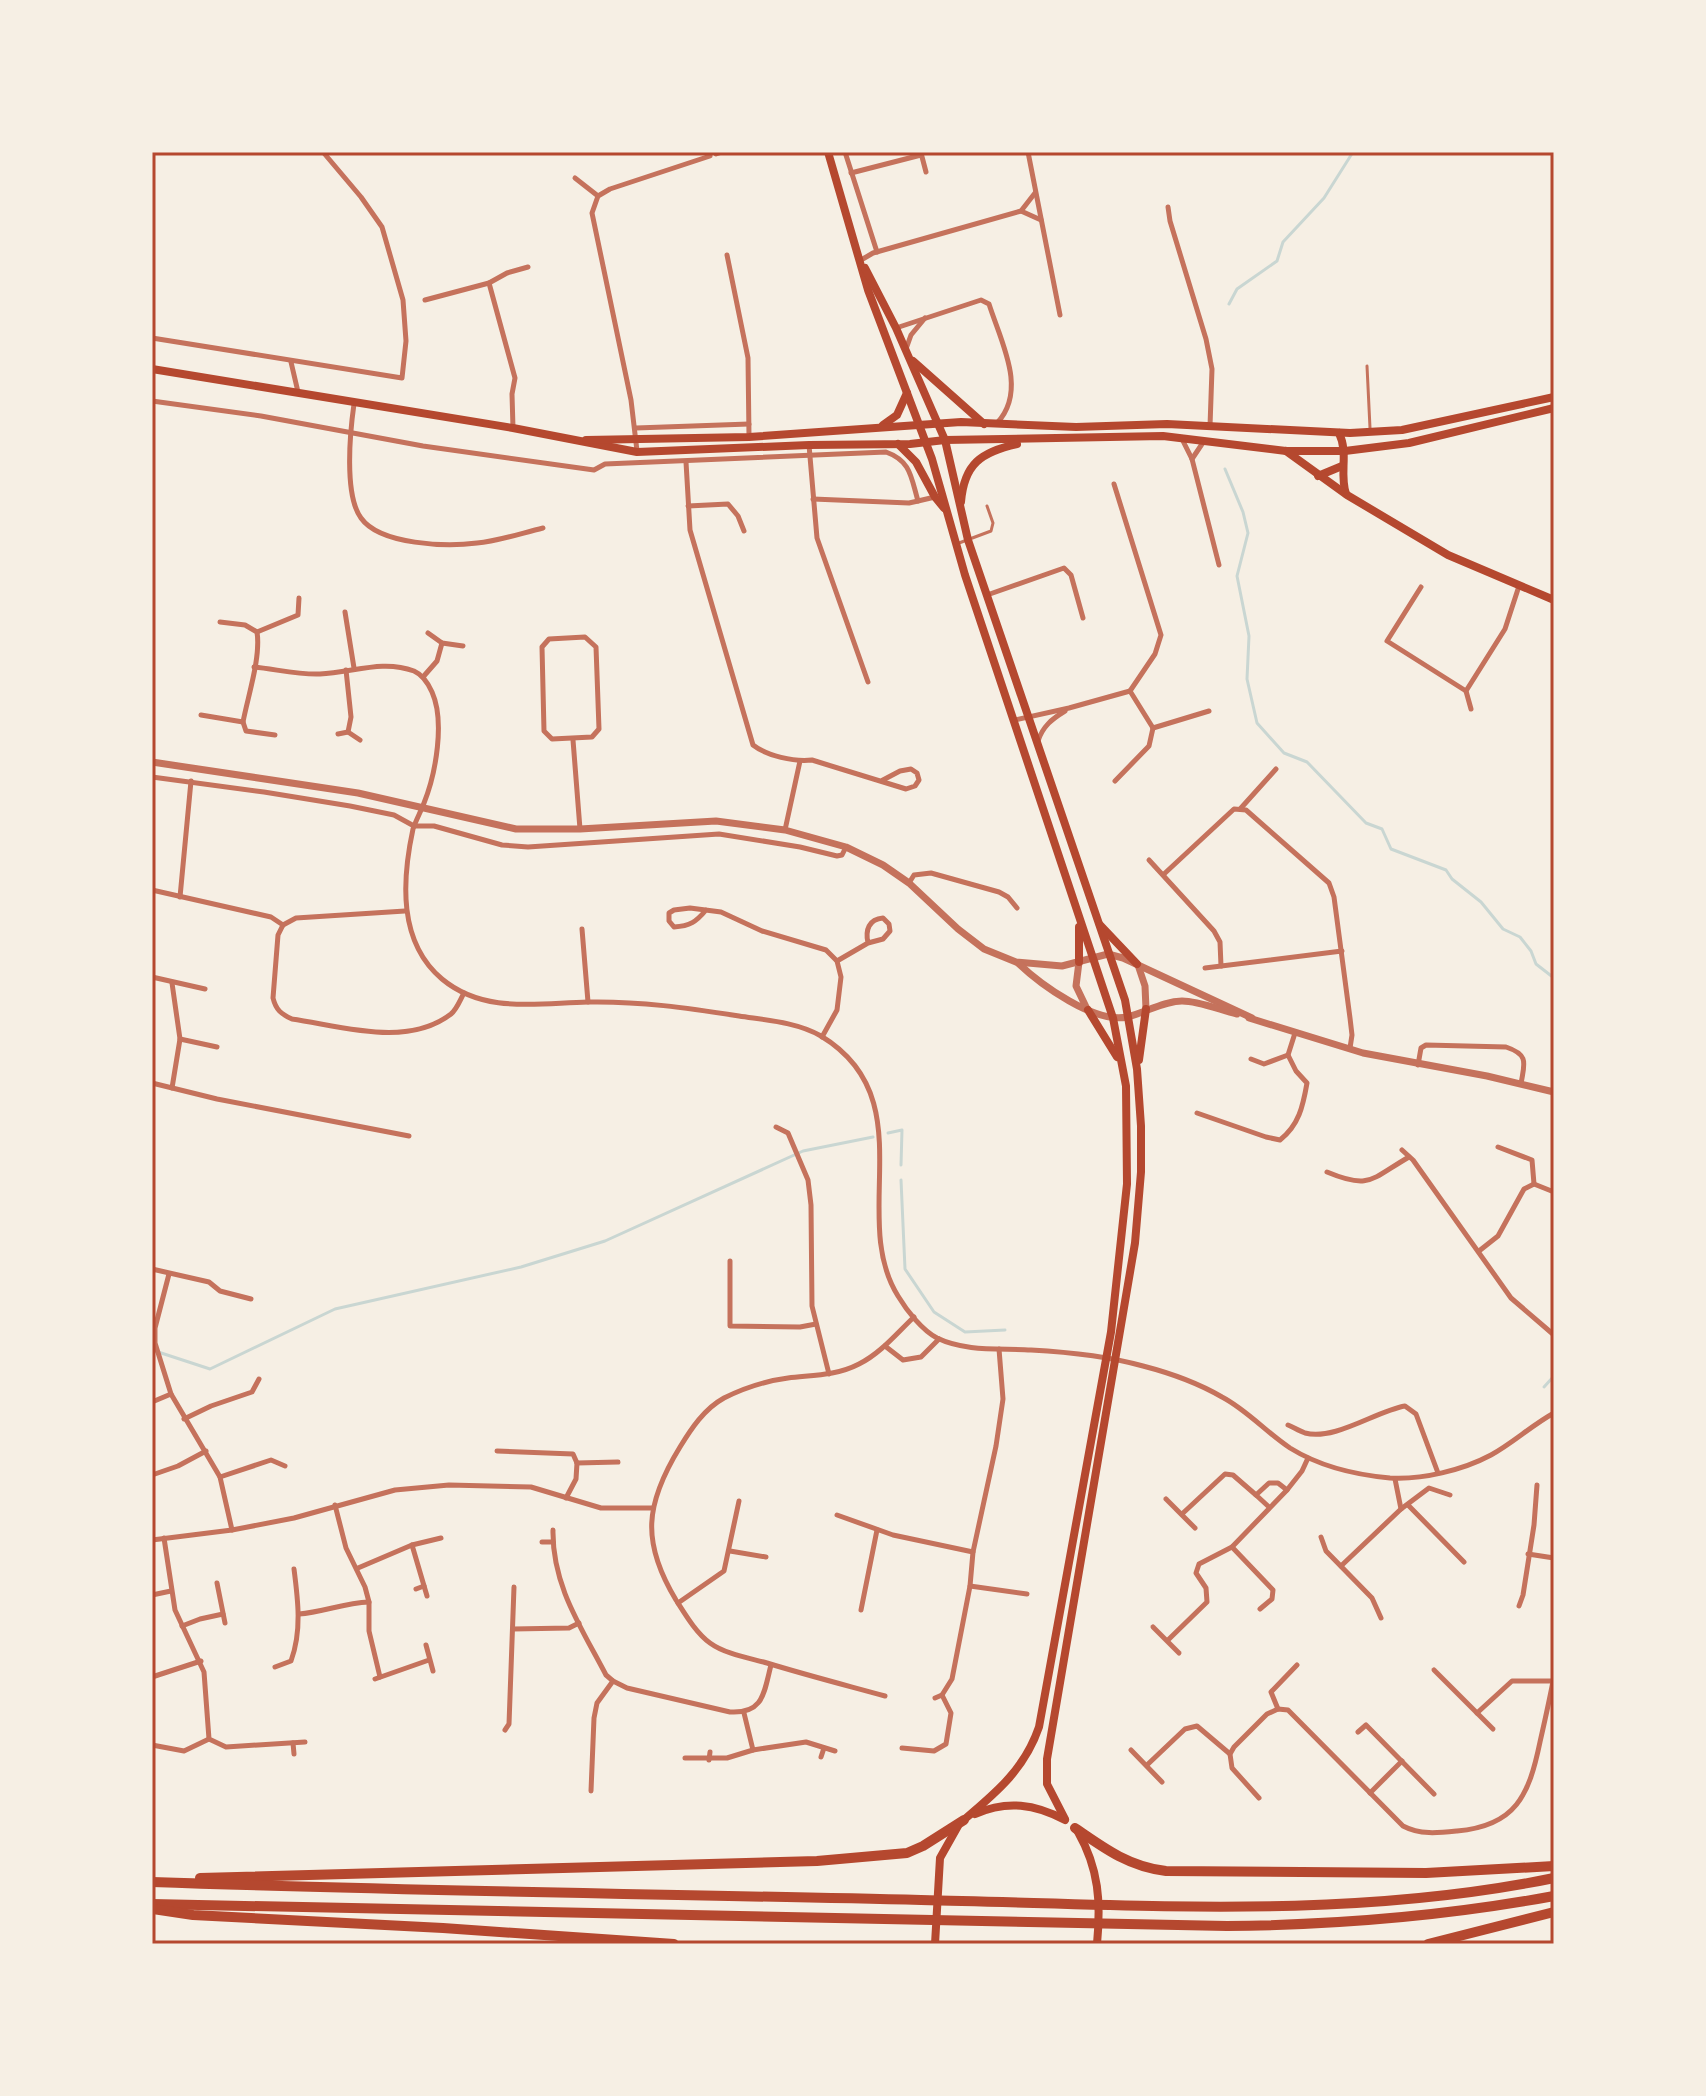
<svg xmlns="http://www.w3.org/2000/svg" width="1706" height="2096" viewBox="0 0 1706 2096" font-family="'Alegreya Sans',sans-serif">
<style>
.lines{fill:none;stroke-linecap:round;stroke-linejoin:round}
.stream{stroke:#c9d6d2;stroke-width:3}
.service{stroke:#c5725c;stroke-width:3}
.minor{stroke:#c5725c;stroke-width:5}
.tertiary{stroke:#c5725c;stroke-width:7}
.secondary{stroke:#b5482f;stroke-width:8}
.primary{stroke:#b5482f;stroke-width:8}
.motorway{stroke:#b5482f;stroke-width:10}
.neatline{fill:none;stroke:#b5482f;stroke-width:3}
</style>
<rect width="100%" height="100%" fill="#f6efe4"/>
<g class="lines">
<g class="stream">
<path d="M1229 304 1237 289 1277 261 1283 242 1324 198 1353 152"/>
<path d="M1225 469 1243 512 1248 533 1237 576 1249 636 1247 679 1257 723 1284 753 1307 762 1366 823 1382 829 1391 849 1446 870 1452 879 1481 902 1503 929 1520 937 1531 951 1536 964 1554 978"/>
<path d="M888 1133 902 1130 901 1165"/>
<path d="M901 1180 905 1269 934 1312 965 1332 1005 1330"/>
<path d="M152 1350 210 1369 335 1309 521 1267 605 1241 803 1151 873 1137"/>
<path d="M1544 1387 1554 1376"/>
</g>
<g class="service">
<path d="M1367 366 1370 428"/>
<path d="M959 543 991 531 993 523 987 506"/>
</g>
<g class="minor">
<path d="M845 152 877 252"/>
<path d="M1028 152 1060 315"/>
<path d="M921 153 926 172"/>
<path d="M716 154 722 152"/>
<path d="M851 173 921 155"/>
<path d="M575 178 598 196"/>
<path d="M1168 207 1170 221 1206 339 1212 369 1210 426"/>
<path d="M1021 211 1041 220"/>
<path d="M727 255 748 358 749 436"/>
<path d="M861 260 873 253 1021 211 1035 193"/>
<path d="M489 283 515 378 512 394 513 428"/>
<path d="M425 300 489 283 507 273 528 267"/>
<path d="M896 328 981 300 989 304C1001 342 1028 390 997 423"/>
<path d="M152 338 402 378 406 341 403 300 382 227 361 197 323 152"/>
<path d="M906 349 911 335 925 318"/>
<path d="M291 362 298 392"/>
<path d="M152 401 261 416 423 446 594 470 605 464 886 452C911 461 911 477 918 501L935 497"/>
<path d="M354 404C350 432 344 495 361 518 380 545 447 547 477 543 499 541 522 533 543 528"/>
<path d="M636 428 749 424"/>
<path d="M1182 439 1192 459 1219 565"/>
<path d="M809 445 817 538 868 682"/>
<path d="M637 451 631 400 592 213 598 196 610 189 710 156"/>
<path d="M1192 459 1204 441"/>
<path d="M686 462 690 530 753 745C767 756 794 762 812 760L906 789 915 786 919 780 917 773 911 769 900 771 881 781"/>
<path d="M1114 484 1161 635 1155 654 1130 691"/>
<path d="M813 499 909 503 918 501"/>
<path d="M688 506 728 504 738 516 744 531"/>
<path d="M1421 587 1387 641 1466 691"/>
<path d="M987 595 1064 568 1071 575 1083 618"/>
<path d="M345 612 354 668"/>
<path d="M257 632 298 615 299 598"/>
<path d="M428 633 442 643 463 646"/>
<path d="M585 637 596 647 599 729 592 737 552 739 544 731 542 647 549 639Z"/>
<path d="M254 667C275 669 299 675 320 674 352 673 382 659 414 671 423 675 428 683 432 692 445 721 436 773 424 803 421 811 416 820 413 829 402 880 398 942 442 979 484 1014 537 1003 588 1002 639 1001 688 1008 739 1016 765 1020 797 1022 821 1036 925 1099 848 1216 898 1296 907 1311 922 1330 937 1338 966 1352 1000 1348 1031 1350 1068 1352 1107 1356 1143 1366 1170 1373 1198 1383 1222 1397 1247 1410 1267 1433 1290 1448 1319 1466 1357 1475 1390 1478 1422 1480 1463 1470 1491 1455 1513 1443 1532 1425 1554 1413"/>
<path d="M346 670 351 717 348 732"/>
<path d="M423 677 437 661 442 643"/>
<path d="M1471 709 1466 691 1505 629 1519 586"/>
<path d="M201 715 243 722C248 696 261 657 257 632L245 625 220 622"/>
<path d="M1015 720 1069 708 1130 691 1153 728"/>
<path d="M243 722 246 731 275 735"/>
<path d="M1153 728 1209 711"/>
<path d="M338 734 348 732 360 740"/>
<path d="M573 740 580 829"/>
<path d="M1038 741C1043 726 1052 719 1065 711"/>
<path d="M152 777 264 792 350 806 394 815 414 826H434L502 845 528 847 719 834 800 847 837 856 842 855 846 847"/>
<path d="M1115 781 1149 746 1153 728"/>
<path d="M1241 808 1276 769"/>
<path d="M785 830 800 761"/>
<path d="M1149 860 1214 931 1220 942 1221 966"/>
<path d="M1164 874 1234 809 1246 810 1329 883 1334 897 1350 1018 1352 1035 1350 1048"/>
<path d="M909 883 914 875 931 873 999 892 1008 897 1017 908"/>
<path d="M152 890 271 917 283 925"/>
<path d="M180 897 191 781"/>
<path d="M706 910C696 922 690 926 674 927L669 921V913L674 910 690 908 721 912 762 931 826 950 837 961 841 977 837 1010 822 1037"/>
<path d="M405 911 296 918 283 925 278 935 273 998C276 1010 281 1014 292 1019 341 1026 407 1048 451 1014 457 1009 460 1000 464 993"/>
<path d="M582 929 588 1002"/>
<path d="M837 961 868 943 883 939 890 931 889 924 883 918C869 919 865 930 868 943"/>
<path d="M1205 968 1342 951"/>
<path d="M152 977 205 989"/>
<path d="M180 1039 217 1047"/>
<path d="M1251 1059 1264 1064 1288 1055"/>
<path d="M1418 1065 1421 1048 1426 1045 1506 1047C1530 1055 1524 1064 1521 1084"/>
<path d="M152 1083 217 1099 409 1136"/>
<path d="M172 1088 180 1039 172 983"/>
<path d="M1197 1113 1266 1137 1280 1140C1299 1125 1303 1106 1307 1083L1296 1071 1288 1055 1295 1033"/>
<path d="M776 1127 788 1133 808 1180 811 1205 812 1306 829 1374"/>
<path d="M1498 1147 1532 1160 1534 1184"/>
<path d="M1402 1150 1413 1160 1511 1298 1554 1335"/>
<path d="M1327 1172C1370 1190 1371 1179 1409 1157"/>
<path d="M1479 1251 1498 1236 1524 1189 1534 1184 1554 1192"/>
<path d="M730 1261V1326L800 1327 816 1324"/>
<path d="M152 1269 209 1282 220 1291 251 1299"/>
<path d="M169 1274 155 1328V1343L171 1394 220 1477 232 1530"/>
<path d="M885 1346 903 1360 921 1357 939 1339"/>
<path d="M152 1402 171 1394"/>
<path d="M184 1419 211 1406 252 1392 259 1379"/>
<path d="M1288 1425C1293 1427 1299 1431 1305 1433 1335 1441 1376 1411 1405 1406L1416 1414 1438 1473"/>
<path d="M497 1451 573 1454 577 1463"/>
<path d="M577 1463 618 1462"/>
<path d="M152 1475 178 1466 206 1451"/>
<path d="M220 1477 271 1460 285 1466"/>
<path d="M1395 1479 1401 1509"/>
<path d="M566 1498 576 1479 577 1463"/>
<path d="M1166 1499 1195 1528"/>
<path d="M335 1505 346 1548 365 1587 369 1602V1631L380 1677"/>
<path d="M1408 1505 1464 1562"/>
<path d="M1269 1507 1256 1495 1269 1483H1278L1287 1490"/>
<path d="M1182 1514 1225 1474 1233 1475 1256 1495"/>
<path d="M837 1515 893 1535 973 1552"/>
<path d="M553 1530C552 1585 581 1627 606 1675L613 1681 627 1688 730 1712C764 1714 764 1692 771 1665"/>
<path d="M1321 1537 1326 1551 1372 1598 1381 1618"/>
<path d="M164 1538 175 1610 204 1672 209 1739 226 1747 305 1742"/>
<path d="M152 1540 232 1530 294 1518 395 1490 449 1485 531 1487 601 1508H652"/>
<path d="M542 1542H553"/>
<path d="M412 1545 427 1596"/>
<path d="M1232 1547 1273 1590 1272 1599 1260 1609"/>
<path d="M730 1551 766 1557"/>
<path d="M1528 1554 1554 1558"/>
<path d="M1341 1566 1401 1509 1429 1488 1450 1495"/>
<path d="M358 1568 412 1545 441 1538"/>
<path d="M217 1583 225 1623"/>
<path d="M970 1586 1027 1594"/>
<path d="M416 1589 424 1586"/>
<path d="M152 1595 171 1591"/>
<path d="M678 1603 724 1571 739 1501"/>
<path d="M1519 1606 1523 1595 1534 1525 1537 1485"/>
<path d="M861 1610 877 1530"/>
<path d="M299 1614C323 1612 344 1603 369 1602"/>
<path d="M182 1626 200 1619 223 1614"/>
<path d="M1153 1627 1179 1653"/>
<path d="M513 1629 569 1628 579 1623"/>
<path d="M1168 1640 1207 1602 1206 1588 1196 1573 1199 1564 1232 1547 1287 1490 1302 1471 1308 1458"/>
<path d="M426 1645 433 1671"/>
<path d="M275 1667 291 1661C302 1631 298 1600 294 1569"/>
<path d="M1434 1670 1493 1729"/>
<path d="M152 1677 201 1661"/>
<path d="M375 1679 429 1660"/>
<path d="M885 1696C845 1685 806 1675 767 1663 749 1658 725 1654 710 1643 696 1633 685 1614 676 1600 641 1542 645 1504 680 1447 691 1429 704 1409 724 1398 744 1388 765 1381 788 1378 812 1375 836 1376 859 1364 881 1353 897 1333 914 1317"/>
<path d="M935 1698 942 1695 952 1679 970 1586 973 1552 996 1446 1003 1399 999 1349"/>
<path d="M1278 1709 1271 1692 1297 1665"/>
<path d="M744 1713 753 1750"/>
<path d="M1477 1713 1512 1681H1553"/>
<path d="M505 1730 509 1724 514 1587"/>
<path d="M1358 1732 1366 1725 1434 1794"/>
<path d="M293 1743 294 1754"/>
<path d="M152 1745 184 1751 209 1739"/>
<path d="M902 1748 934 1751 946 1744 951 1713 942 1695"/>
<path d="M1131 1750 1162 1782"/>
<path d="M821 1757 824 1748"/>
<path d="M685 1758H727L753 1750 806 1742 835 1751"/>
<path d="M709 1760 710 1752"/>
<path d="M1147 1765 1185 1729 1197 1726 1230 1754"/>
<path d="M591 1791 594 1718 597 1703 613 1681"/>
<path d="M1370 1793 1402 1761"/>
<path d="M1259 1798 1232 1768 1230 1754 1234 1747 1267 1714 1278 1709 1288 1710 1403 1826C1420 1835 1438 1833 1457 1831 1516 1826 1529 1795 1540 1742 1545 1720 1550 1698 1554 1676"/>
</g>
<g class="tertiary">
<path d="M152 762 358 793 516 829H580L716 821 785 830 846 847 883 865 909 883 958 929 984 949 1016 962 1062 966 1108 954 1123 958 1252 1018"/>
<path d="M1079 962 1076 986 1087 1009"/>
<path d="M1018 963C1041 985 1095 1024 1127 1017 1145 1013 1163 1001 1182 1001 1199 1001 1220 1010 1237 1014"/>
<path d="M1138 965 1145 986 1146 1009"/>
<path d="M1249 1018 1363 1053 1487 1076 1554 1092"/>
</g>
<g class="secondary">
<path d="M1339 433C1349 454 1339 473 1346 494"/>
<path d="M1286 451 1347 495 1448 555 1554 600"/>
<path d="M1318 476 1342 466"/>
</g>
<g class="primary">
<path d="M828 152 868 290 932 459 965 575 1113 1018 1126 1086 1127 1184 1111 1332 1039 1727C1025 1768 998 1791 966 1818"/>
<path d="M865 268 896 328 945 440 968 540 1125 1000 1137 1069 1141 1126V1172L1135 1243 1047 1759V1784L1065 1819"/>
<path d="M913 361 984 424"/>
<path d="M152 369 513 428 637 452 809 445 910 444 945 440 1163 436 1286 451H1345L1409 443 1554 408"/>
<path d="M883 425 897 415 907 393"/>
<path d="M586 440 749 437 961 422 1076 427 1167 424 1350 433 1402 430 1554 397"/>
<path d="M898 444 916 462 935 497 944 508"/>
<path d="M961 502C964 464 981 452 1017 444"/>
<path d="M1100 925 1137 964"/>
<path d="M1079 962V927"/>
<path d="M1088 1010 1117 1057"/>
<path d="M1139 1060 1146 1009"/>
<path d="M975 1814C1007 1800 1035 1804 1065 1820"/>
<path d="M1078 1832C1099 1869 1101 1902 1097 1944"/>
<path d="M935 1944 940 1858 958 1826"/>
</g>
<g class="motorway">
<path d="M1075 1828C1105 1849 1130 1867 1166 1871L1426 1873 1554 1866"/>
<path d="M200 1878 817 1861 907 1853 923 1846 964 1820"/>
<path d="M152 1882C408 1891 665 1894 921 1900 1132 1904 1346 1921 1554 1878"/>
<path d="M152 1904 1227 1926C1337 1925 1446 1916 1554 1896"/>
<path d="M153 1909 193 1915 443 1928 674 1944"/>
<path d="M1428 1944 1554 1912"/>
</g>
</g>
<rect width="1706" height="2096" fill="none" stroke="#f6efe4" stroke-width="308"/>
<rect x="154" y="154" width="1398" height="1788" class="neatline"/>
</svg>
